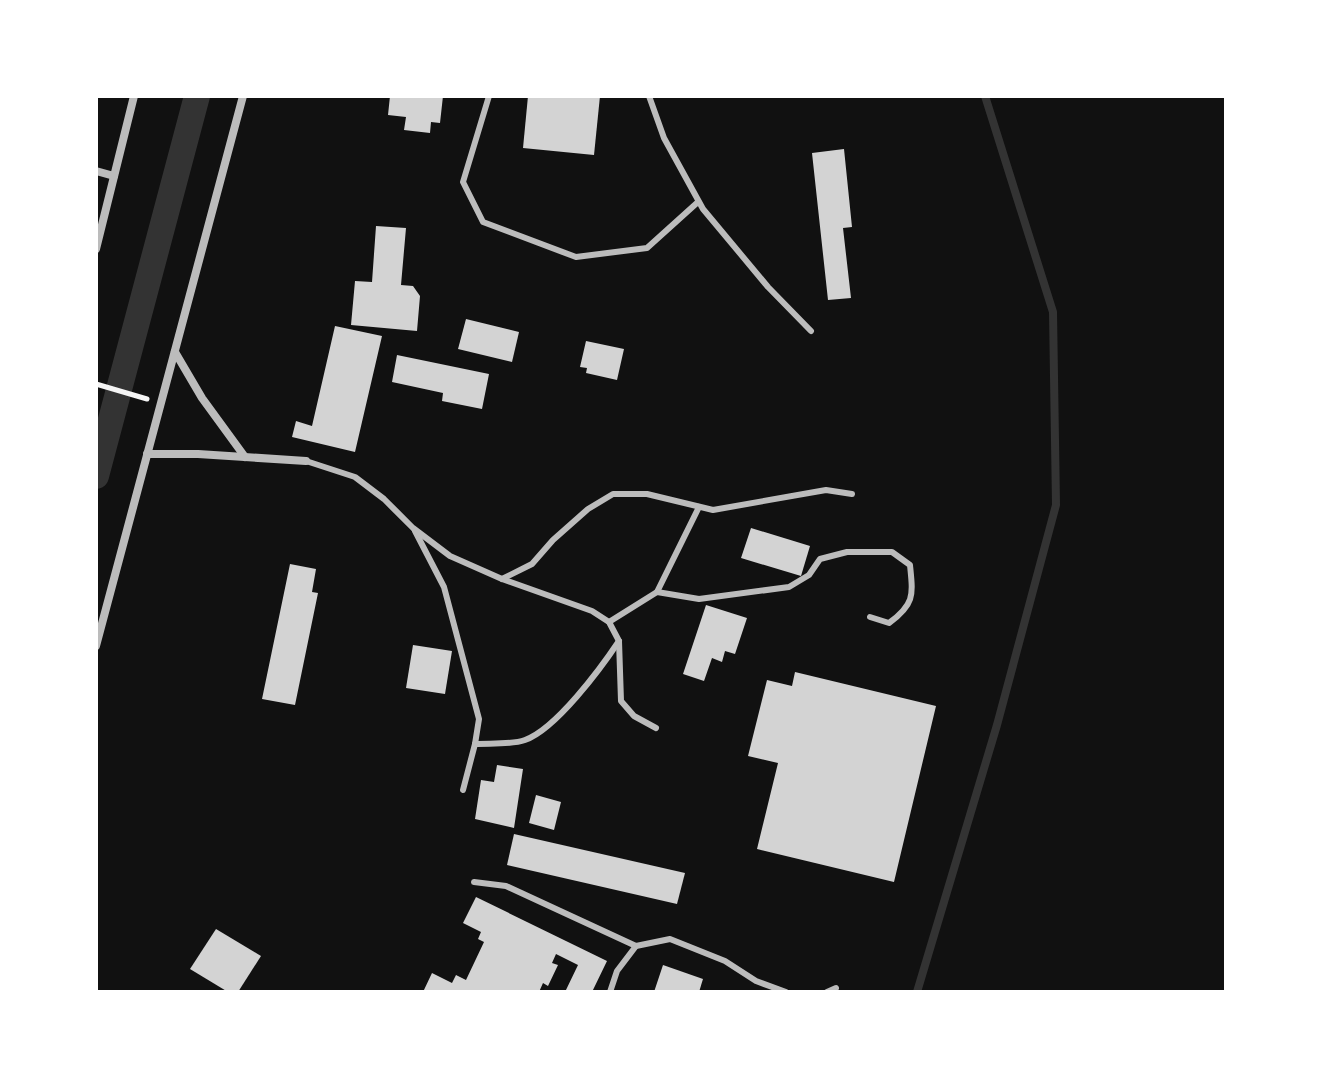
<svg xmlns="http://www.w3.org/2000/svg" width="1322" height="1088" viewBox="0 0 1322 1088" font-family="'DejaVu Sans',sans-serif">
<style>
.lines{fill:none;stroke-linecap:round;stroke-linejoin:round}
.stream{stroke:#333;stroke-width:8}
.canal{stroke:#333;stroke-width:26}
.building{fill:#d3d3d3}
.path{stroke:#f5f5f5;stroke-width:5}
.service{stroke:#bcbcbc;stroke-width:6}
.minor{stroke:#bcbcbc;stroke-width:8}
</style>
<rect width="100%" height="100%" fill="#111"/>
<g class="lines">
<path class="stream" d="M917 992 997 725 1056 505 1053 312 985 96"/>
<path class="canal" d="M96 476 197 96"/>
</g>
<g class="building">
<path d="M390 96H443L440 123 431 122 430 133 404 130 406 117 388 115Z"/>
<path d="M528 96H600L594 155 523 148Z"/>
<path d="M844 149 852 227 843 228 851 298 828 300 812 153Z"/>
<path d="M376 226 406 228 401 285 413 286 420 296 417 331 351 325 355 281 372 282Z"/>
<path d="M466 319 519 332 512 362 458 349Z"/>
<path d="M335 326 382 336 355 452 292 437 296 421 312 426Z"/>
<path d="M586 341 624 349 617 380 586 373 587 368 580 367Z"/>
<path d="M397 355 489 374 482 409 442 401 443 393 392 382Z"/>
<path d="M751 528 810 546 801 576 741 558Z"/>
<path d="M290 564 316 569 312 592 318 593 295 705 262 699Z"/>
<path d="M706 605 747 618 735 654 725 651 722 662 712 658 704 681 683 674Z"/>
<path d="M413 645 452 651 445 694 406 688Z"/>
<path d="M795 672 936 706 894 882 757 849 778 763 748 756 767 680 792 686Z"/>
<path d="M497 765 523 769 514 828 475 819 481 780 494 782Z"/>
<path d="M536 795 561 802 554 830 529 823Z"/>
<path d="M514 834 685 873 677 904 507 865Z"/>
<path d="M476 897 607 961 592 992H565L578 965 556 954 552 963 558 965 548 986 543 983 539 992H423L432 973 452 983 456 975 466 980 484 942 478 939 481 932 463 923Z"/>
<path d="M216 929 261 956 238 992H228L190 969Z"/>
<path d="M663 965 703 979 699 992H654Z"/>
</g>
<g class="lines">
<path class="path" d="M96 384 147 399"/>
<g class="service">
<path d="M489 96 463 182 483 222 576 257 647 248 698 202"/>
<path d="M649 96 664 138 703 209 768 287 811 331"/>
<path d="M306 461 355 477 384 499 413 528 450 556 502 579 592 611 609 622 619 641 621 701 634 716 656 728"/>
<path d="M415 531 444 587 479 719 475 744 463 790"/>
<path d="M502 579 532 564 553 540 588 509 613 494H647L713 510 826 490 852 494"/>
<path d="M657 592 699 599 789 587 809 575 820 559 847 552H892L910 565C913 595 915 604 889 623L870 617"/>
<path d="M609 622 657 592 699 507"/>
<path d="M475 744C490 743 511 745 525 740 556 729 601 668 619 641"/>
<path d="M474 882 506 886 636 946"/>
<path d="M610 992 617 971 636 946 670 939 725 961 756 981 786 992"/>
<path d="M827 992 836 988"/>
</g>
<g class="minor">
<path d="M96 171 114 176"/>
<path d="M96 249 134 96"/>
<path d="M175 352 202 398 245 457"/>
<path d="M147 454H198L306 461"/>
<path d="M96 646 243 96"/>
</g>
</g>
<rect width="1322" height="1088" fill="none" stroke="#ffffff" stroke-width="196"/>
</svg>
